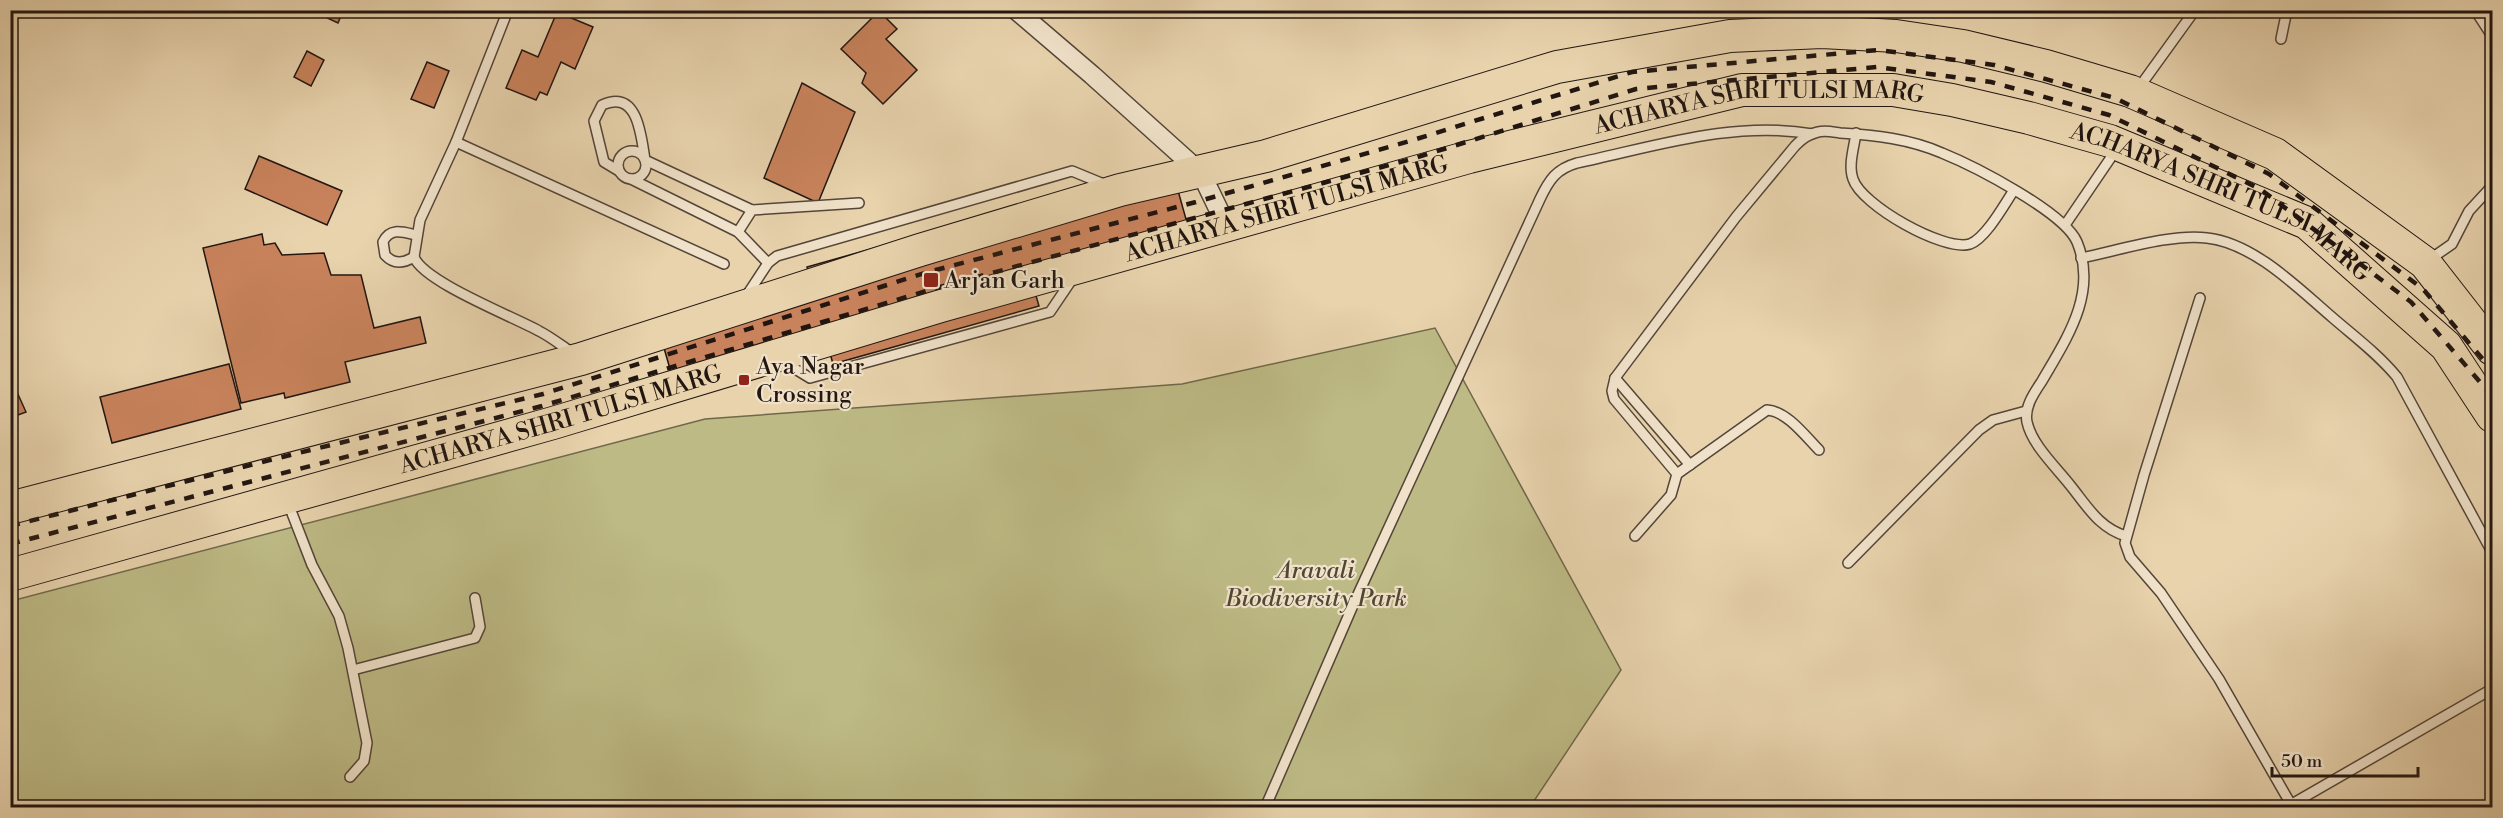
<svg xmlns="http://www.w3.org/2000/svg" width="2503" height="818" viewBox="0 0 2503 818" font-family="'Libre Bodoni',serif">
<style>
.green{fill:#bdba85;stroke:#70684b;stroke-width:1.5}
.building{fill:#c9835c;stroke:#221611;stroke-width:1.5}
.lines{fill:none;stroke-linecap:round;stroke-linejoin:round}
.lane-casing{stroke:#544538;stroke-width:12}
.street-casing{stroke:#544538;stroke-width:21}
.highway-casing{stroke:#221611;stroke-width:34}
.lane{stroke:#f0e2ca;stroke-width:9}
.street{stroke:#f0e2ca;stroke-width:18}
.highway{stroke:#e8d3ad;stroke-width:32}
.rail{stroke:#221611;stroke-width:4.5;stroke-dasharray:10 10;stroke-linecap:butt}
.poi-dot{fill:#8f2418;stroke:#f0e2ca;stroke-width:2}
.labels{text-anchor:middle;stroke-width:4.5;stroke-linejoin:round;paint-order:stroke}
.street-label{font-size:24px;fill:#221611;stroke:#f0e2ca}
.poi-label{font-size:24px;fill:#221611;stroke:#f0e2ca;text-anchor:start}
.park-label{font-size:24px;font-style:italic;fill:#504734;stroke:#f0e2ca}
</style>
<rect width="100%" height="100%" fill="#e8d3ad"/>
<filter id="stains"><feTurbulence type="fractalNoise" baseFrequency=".00333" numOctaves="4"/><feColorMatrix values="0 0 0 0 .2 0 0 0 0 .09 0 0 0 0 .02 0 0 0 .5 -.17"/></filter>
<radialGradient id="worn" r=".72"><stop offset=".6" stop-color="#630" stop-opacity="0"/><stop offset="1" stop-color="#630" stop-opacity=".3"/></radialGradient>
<path class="green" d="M1435 328 1621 670 1530 807 11 808V601L705 419 1182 384Z"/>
<g class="building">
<path d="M879 11 897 29 886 39 917 70 883 104 862 83 866 73 841 49Z"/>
<path d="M328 12 340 18 338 23 325 17Z"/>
<path d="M557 12 593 27 575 69 561 62 547 95 540 92 536 100 506 88 522 50 538 57Z"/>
<path d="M307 51 324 60 311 86 294 77Z"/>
<path d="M427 62 449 71 434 108 411 99Z"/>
<path d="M802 83 855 112 818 203 764 178Z"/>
<path d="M259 156 342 191 327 225 245 189Z"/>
<path d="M1177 187 1191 237 1032 282 1039 306 833 364 828 346 676 390 662 341 816 297 807 267 1009 210Z"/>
<path d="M262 234 264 245 275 243 282 255 324 253 331 275H361L374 328 420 317 426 343 345 362 350 382 285 398 284 393 241 403 203 248Z"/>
<path d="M229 364 241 409 112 443 100 397Z"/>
<path d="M12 381 26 412 10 418V382Z"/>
</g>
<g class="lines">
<defs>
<g id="lane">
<path d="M508 10 456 142 420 220 414 257C424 282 512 316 539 331 551 337 562 346 574 354"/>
<path d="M2475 10 2492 36"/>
<path d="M2281 39 2287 10"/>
<path d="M2138 89 2195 10"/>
<path d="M1856 133C1854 148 1848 165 1853 179 1861 205 1944 252 1970 244 1986 238 2004 205 2014 190"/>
<path d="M456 142 724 264"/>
<circle cx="632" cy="165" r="14"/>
<path d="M619 171 604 162 594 121 602 105C638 89 641 135 645 160L752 210"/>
<path d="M631 179 738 232 768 263"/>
<path d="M2065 225 2116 150"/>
<path d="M738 232 752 210 859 203"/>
<path d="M414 257C404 263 394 265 385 255L383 242C390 227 403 232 416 235"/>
<path d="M2081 258C2117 251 2172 233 2207 238 2254 243 2299 289 2333 318 2355 337 2378 354 2397 377L2492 552"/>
<path d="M2429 260 2452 244 2469 211 2492 186"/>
<path d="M745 298 768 263 777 256 1072 171 1106 185"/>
<path d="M2200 298 2144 475 2125 543 2130 557 2161 593 2219 679 2293 808"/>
<path d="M782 361 810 378 1050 312 1073 278"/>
<path d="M1615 378 1690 465"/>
<path d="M1677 474 1767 410C1787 411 1806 437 1819 450"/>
<path d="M288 503 312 565 339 616 348 648 367 743 364 761 350 777"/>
<path d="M1635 536 1671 495 1677 474 1614 399 1612 391 1615 378 1736 217 1795 146C1802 139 1808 134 1818 132 1825 130 1833 132 1840 133 1875 135 1910 139 1942 153 1974 166 2064 212 2077 242 2098 293 2067 338 2042 381 2034 393 2024 407 2027 422 2032 445 2056 467 2070 485 2087 506 2099 528 2126 536"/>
<path d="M1848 563 1979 430 1993 420 2026 411"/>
<path d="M353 670 475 638 480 627 475 598"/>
<path d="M1265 808 1354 603 1540 199C1549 180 1556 169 1577 163 1653 147 1734 120 1812 134"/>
<path d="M2285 808 2492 689"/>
</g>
<path id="street" d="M1016 10 1092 75 1201 173 1227 227"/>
<g id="highway">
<path d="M10 508 581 359 920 250 1120 190 1266 156 1557 67 1730 36 1822 32 1896 36 1963 46 2046 66 2130 91 2275 154 2425 263 2492 349"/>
<path id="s1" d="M10 575 553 423 941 306 1469 157 1742 90H1893L1952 100 2029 118 2110 141 2307 223 2446 346 2492 416"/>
</g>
</defs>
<use href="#lane" class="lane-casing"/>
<use href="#street" class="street-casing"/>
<use href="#highway" class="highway-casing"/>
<use href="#lane" class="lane"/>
<use href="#street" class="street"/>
<use href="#highway" class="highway"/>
<g class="rail">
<path d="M10 526 298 453 543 394 928 272 1196 202 1410 141 1632 72 1878 50 1994 65 2115 98 2269 174 2423 289 2492 370"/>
<path d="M10 544 542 406 933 289 1415 158 1636 89 1877 67 1991 82 2109 115 2260 189 2411 302 2492 396"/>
</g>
</g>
<g class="poi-dot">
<rect x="923" y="272" width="16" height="16" rx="3"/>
<rect x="738" y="374" width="12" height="12" rx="3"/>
</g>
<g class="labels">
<g class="street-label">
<text dy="8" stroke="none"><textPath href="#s1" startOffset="1814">ACHARYA SHRI TULSI MARG</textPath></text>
<text dy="8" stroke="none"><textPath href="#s1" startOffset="2300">ACHARYA SHRI TULSI MARG</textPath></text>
<text dy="8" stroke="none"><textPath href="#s1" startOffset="1328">ACHARYA SHRI TULSI MARG</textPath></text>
<text dy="8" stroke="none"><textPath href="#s1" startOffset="572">ACHARYA SHRI TULSI MARG</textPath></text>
</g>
<g class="poi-label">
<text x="944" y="288">Arjan Garh</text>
<text x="756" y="374">Aya Nagar<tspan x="756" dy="28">Crossing</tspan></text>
</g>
<g class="park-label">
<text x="1316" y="578">Aravali<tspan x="1316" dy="28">Biodiversity Park</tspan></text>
</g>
</g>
<rect width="2503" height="818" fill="none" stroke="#e8d3ad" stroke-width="36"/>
<rect x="12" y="12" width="2479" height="794" fill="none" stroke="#221611" stroke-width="3"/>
<rect x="18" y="18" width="2467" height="782" fill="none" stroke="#221611" stroke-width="1.5"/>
<path d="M2272 767v9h146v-9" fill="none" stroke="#221611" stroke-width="3"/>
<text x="2281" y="767" font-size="18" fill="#221611" stroke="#f0e2ca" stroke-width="4.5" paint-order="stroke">50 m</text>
<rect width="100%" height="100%" filter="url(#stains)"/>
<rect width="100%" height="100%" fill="url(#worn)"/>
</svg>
